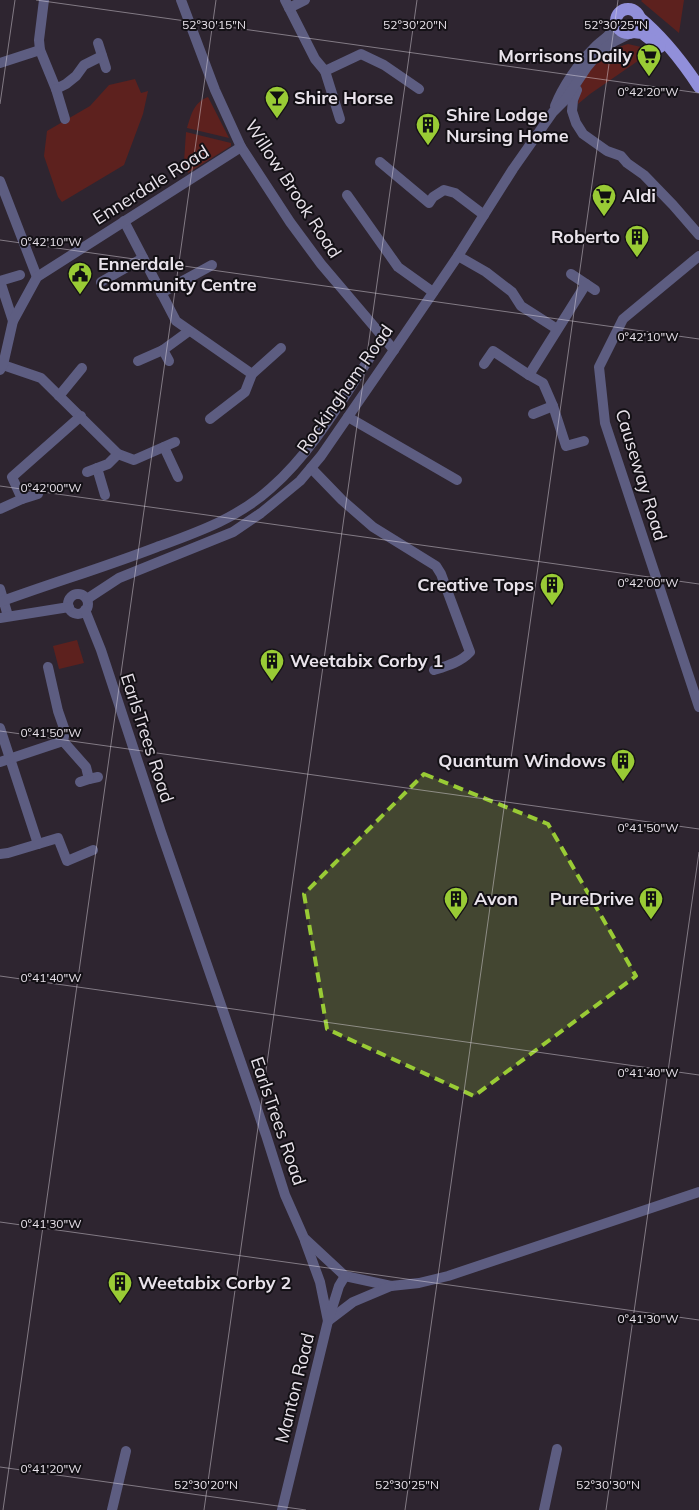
<svg xmlns="http://www.w3.org/2000/svg" width="699" height="1510" viewBox="0 0 699 1510" font-family="Mulish,sans-serif">
<style>
.green{fill:#5d211e}
.lines{fill:none;stroke-linecap:round;stroke-linejoin:round}
.minor{stroke:#5d5d81;stroke-width:10}
.major{stroke:#918fda;stroke-width:12}
.marked{fill:#99cb35;fill-opacity:0.2;stroke:#99cb35;stroke-width:4;stroke-dasharray:10 6;stroke-linejoin:round}
.ticks{fill:none;stroke:#e9e3eb;stroke-width:1;stroke-opacity:0.45}
.labels{text-anchor:middle;stroke-width:4;stroke-linejoin:round;paint-order:stroke}
.poi-label{font-size:18px;font-weight:bold;fill:#e9e3eb;stroke:#131015;text-anchor:start}
.street-label{font-size:18px;fill:#e9e3eb;stroke:#131015}
.ticks-label{font-size:12px;text-anchor:middle;fill:#e9e3eb;stroke:#131015;stroke-width:4;stroke-linejoin:round;paint-order:stroke}
</style>
<rect width="100%" height="100%" fill="#2e2530"/>
<g class="green">
<path d="M642 0H684L679 33 641 1Z"/>
<path d="M628 44 641 47 648 54 590 94 578 104C579 99 579 93 580 88 586 69 609 49 628 44Z"/>
<path d="M135 79 141 93 148 91 143 114 124 165 62 202 58 197 44 156 47 131 90 106 109 85Z"/>
<path d="M208 97 229 138 187 128C191 115 194 102 208 97Z"/>
<path d="M186 132 227 142 231 143V146L188 173 184 162Z"/>
<path d="M77 640 84 663 59 669 53 646Z"/>
</g>
<g class="lines">
<g class="minor">
<path d="M181 0 215 90 241 147 290 222 321 264 394 350"/>
<path d="M285 0 315 59 325 71 361 54 384 65 419 89"/>
<path d="M289 8 305 0"/>
<path d="M98 43 106 68"/>
<path d="M40 50 56 89 66 84 76 76 84 65 102 56"/>
<path d="M0 63 40 50 39 40 44 0"/>
<path d="M325 71 340 119"/>
<path d="M56 89 65 119"/>
<path d="M577 90 573 100 572 111 576 123 583 134 607 151 621 156 627 163 644 175 673 205 699 235"/>
<path d="M555 106C563 86 578 64 594 48 601 40 611 36 616 26"/>
<path d="M380 162 429 203 433 197 444 190 455 193 484 215"/>
<path d="M0 181 37 277"/>
<path d="M347 195 398 267 433 292"/>
<path d="M124 221 176 321 252 374"/>
<path d="M458 256 486 272 512 292 521 306 557 329"/>
<path d="M699 256 623 319 599 367 605 423 699 707"/>
<path d="M571 274 595 290"/>
<path d="M101 282 143 258"/>
<path d="M161 293 212 265"/>
<path d="M13 321 0 281 20 275"/>
<path d="M163 350 169 361"/>
<path d="M138 361 163 350 189 331"/>
<path d="M484 364 493 351 529 375"/>
<path d="M3 365 41 378 118 454 134 460 175 442"/>
<path d="M0 370 3 365 13 321 37 277 241 147"/>
<path d="M59 396 82 368"/>
<path d="M533 414 553 406"/>
<path d="M348 417 457 480"/>
<path d="M210 419 245 392 252 374 281 348"/>
<path d="M584 441 566 446 553 406 543 383 529 375 586 284"/>
<path d="M164 447 178 477"/>
<path d="M97 468 105 495"/>
<path d="M311 468 342 500 373 527 436 566 441 574 470 652C461 662 447 666 434 670"/>
<path d="M87 472 108 464 118 454"/>
<path d="M22 499 38 494"/>
<path d="M0 509 22 499 12 477 81 416"/>
<path d="M0 589 8 616"/>
<circle cx="78" cy="604" r="10"/>
<path d="M87 599 119 578 233 532 261 513 300 481 321 456 394 350 458 256 513 169 553 112 565 100 587 67 597 55 613 42 631 33"/>
<path d="M0 602C52 583 105 567 157 547 198 532 238 518 271 488 313 451 342 399 373 353"/>
<path d="M85 610 101 650 161 832 266 1135 285 1195 304 1238 345 1276 391 1286 419 1283 448 1276 699 1192"/>
<path d="M0 618 69 607"/>
<path d="M0 728 38 844"/>
<path d="M63 741 86 767 89 779 98 777"/>
<path d="M0 762 63 741 65 731 58 711 48 667"/>
<path d="M80 782 89 779"/>
<path d="M0 854 8 853 58 838 67 861 93 850"/>
<path d="M305 1241 320 1282 328 1321 353 1302 391 1286"/>
<path d="M112 1510 126 1451"/>
<path d="M282 1510 328 1321 339 1286 345 1276"/>
<path d="M544 1510 557 1449"/>
</g>
<g class="major">
<circle cx="628" cy="21" r="12"/>
<path d="M639 17C663 37 682 61 699 87"/>
<path d="M633 32 642 33 660 47"/>
</g>
</g>
<path class="marked" d="M424 774 548 824 636 976 474 1096 327 1029 304 894Z"/>
<path class="ticks" d="M36 0 699 93M0 104 15 0M0 240 699 339M0 486 699 584M0 731 699 829M0 976 699 1075M0 1222 699 1320M0 1467 306 1510M3 1510 216 0M204 1510 417 0M405 1510 618 0M606 1510 699 852"/>
<defs>
<symbol id="supermarket-pin" viewBox="-11 -11 22 30"><path d="M0 17L-7.5 6A9.5 9.5 0 1 1 7.5 6Z" fill="#99cb35" stroke="#131015"/><path d="M-6-5.5h2.5l.6 2H6L4.5 2H-2.5L-4.4-4H-6ZM-1.5 3.2a1.3 1.3 0 1 0 .1 0ZM3 3.2a1.3 1.3 0 1 0 .1 0Z" fill="#111"/></symbol>
<symbol id="bar-pin" viewBox="-11 -11 22 30"><path d="M0 17L-7.5 6A9.5 9.5 0 1 1 7.5 6Z" fill="#99cb35" stroke="#131015"/><path d="M-6-5H6L.8 .8V4.5H3.5V6h-7V4.5H-.8V.8Z" fill="#111"/></symbol>
<symbol id="building-pin" viewBox="-11 -11 22 30"><path d="M0 17L-7.5 6A9.5 9.5 0 1 1 7.5 6Z" fill="#99cb35" stroke="#131015"/><path d="M-4-6H4V6H1V3H-1V6H-4ZM-2.5-4.3h1.7v1.8h-1.7ZM.8-4.3h1.7v1.8H.8ZM-2.5-1h1.7V.8h-1.7ZM.8-1h1.7V.8H.8Z" fill="#111"/></symbol>
<symbol id="civic-pin" viewBox="-11 -11 22 30"><path d="M0 17L-7.5 6A9.5 9.5 0 1 1 7.5 6Z" fill="#99cb35" stroke="#131015"/><path d="M-.6-6.5H3V-4.5H.6V-3L4-1V1h2V6H-6V1h2V-1L-.6-3ZM-1.2 2.5V6h2.4V2.5Z" fill="#111"/></symbol>
</defs>
<g fill-rule="evenodd">
<use href="#supermarket-pin" x="635" y="42" width="28" height="38"/>
<use href="#bar-pin" x="263" y="84" width="28" height="38"/>
<use href="#building-pin" x="414" y="111" width="28" height="38"/>
<use href="#supermarket-pin" x="590" y="182" width="28" height="38"/>
<use href="#building-pin" x="623" y="223" width="28" height="38"/>
<use href="#civic-pin" x="66" y="260" width="28" height="38"/>
<use href="#building-pin" x="538" y="571" width="28" height="38"/>
<use href="#building-pin" x="258" y="647" width="28" height="38"/>
<use href="#building-pin" x="609" y="747" width="28" height="38"/>
<use href="#building-pin" x="442" y="885" width="28" height="38"/>
<use href="#building-pin" x="637" y="885" width="28" height="38"/>
<use href="#building-pin" x="106" y="1269" width="28" height="38"/>
</g>
<g class="labels">
<g class="poi-label">
<text x="632" y="62" text-anchor="end">Morrisons Daily</text>
<text x="294" y="104">Shire Horse</text>
<text x="446" y="121">Shire Lodge<tspan x="446" dy="21">Nursing Home</tspan></text>
<text x="622" y="202">Aldi</text>
<text x="620" y="243" text-anchor="end">Roberto</text>
<text x="98" y="270">Ennerdale<tspan x="98" dy="21">Community Centre</tspan></text>
<text x="534" y="591" text-anchor="end">Creative Tops</text>
<text x="290" y="667">Weetabix Corby 1</text>
<text x="606" y="767" text-anchor="end">Quantum Windows</text>
<text x="474" y="905">Avon</text>
<text x="634" y="905" text-anchor="end">PureDrive</text>
<text x="138" y="1289">Weetabix Corby 2</text>
</g>
<g class="street-label">
<text transform="translate(151 185) rotate(-32)" y="6">Ennerdale Road</text>
<text transform="translate(293 189) rotate(57)" y="6">Willow Brook Road</text>
<text transform="translate(345 389) rotate(-55)" y="6">Rockingham Road</text>
<text transform="translate(641 475) rotate(73)" y="6">Causeway Road</text>
<text transform="translate(147 738) rotate(72)" y="6">EarlsTrees Road</text>
<text transform="translate(278 1121) rotate(71)" y="6">EarlsTrees Road</text>
<text transform="translate(295 1388) rotate(-76)" y="6">Manton Road</text>
</g>
</g>
<g class="ticks-label">
<text x="214" y="29">52°30'15"N</text>
<text x="415" y="29">52°30'20"N</text>
<text x="616" y="29">52°30'25"N</text>
<text x="648" y="96">0°42'20"W</text>
<text x="51" y="246">0°42'10"W</text>
<text x="648" y="341">0°42'10"W</text>
<text x="51" y="492">0°42'00"W</text>
<text x="648" y="587">0°42'00"W</text>
<text x="51" y="737">0°41'50"W</text>
<text x="648" y="832">0°41'50"W</text>
<text x="51" y="982">0°41'40"W</text>
<text x="648" y="1077">0°41'40"W</text>
<text x="51" y="1228">0°41'30"W</text>
<text x="648" y="1323">0°41'30"W</text>
<text x="51" y="1473">0°41'20"W</text>
<text x="206" y="1489">52°30'20"N</text>
<text x="407" y="1489">52°30'25"N</text>
<text x="608" y="1489">52°30'30"N</text>
</g>
</svg>
